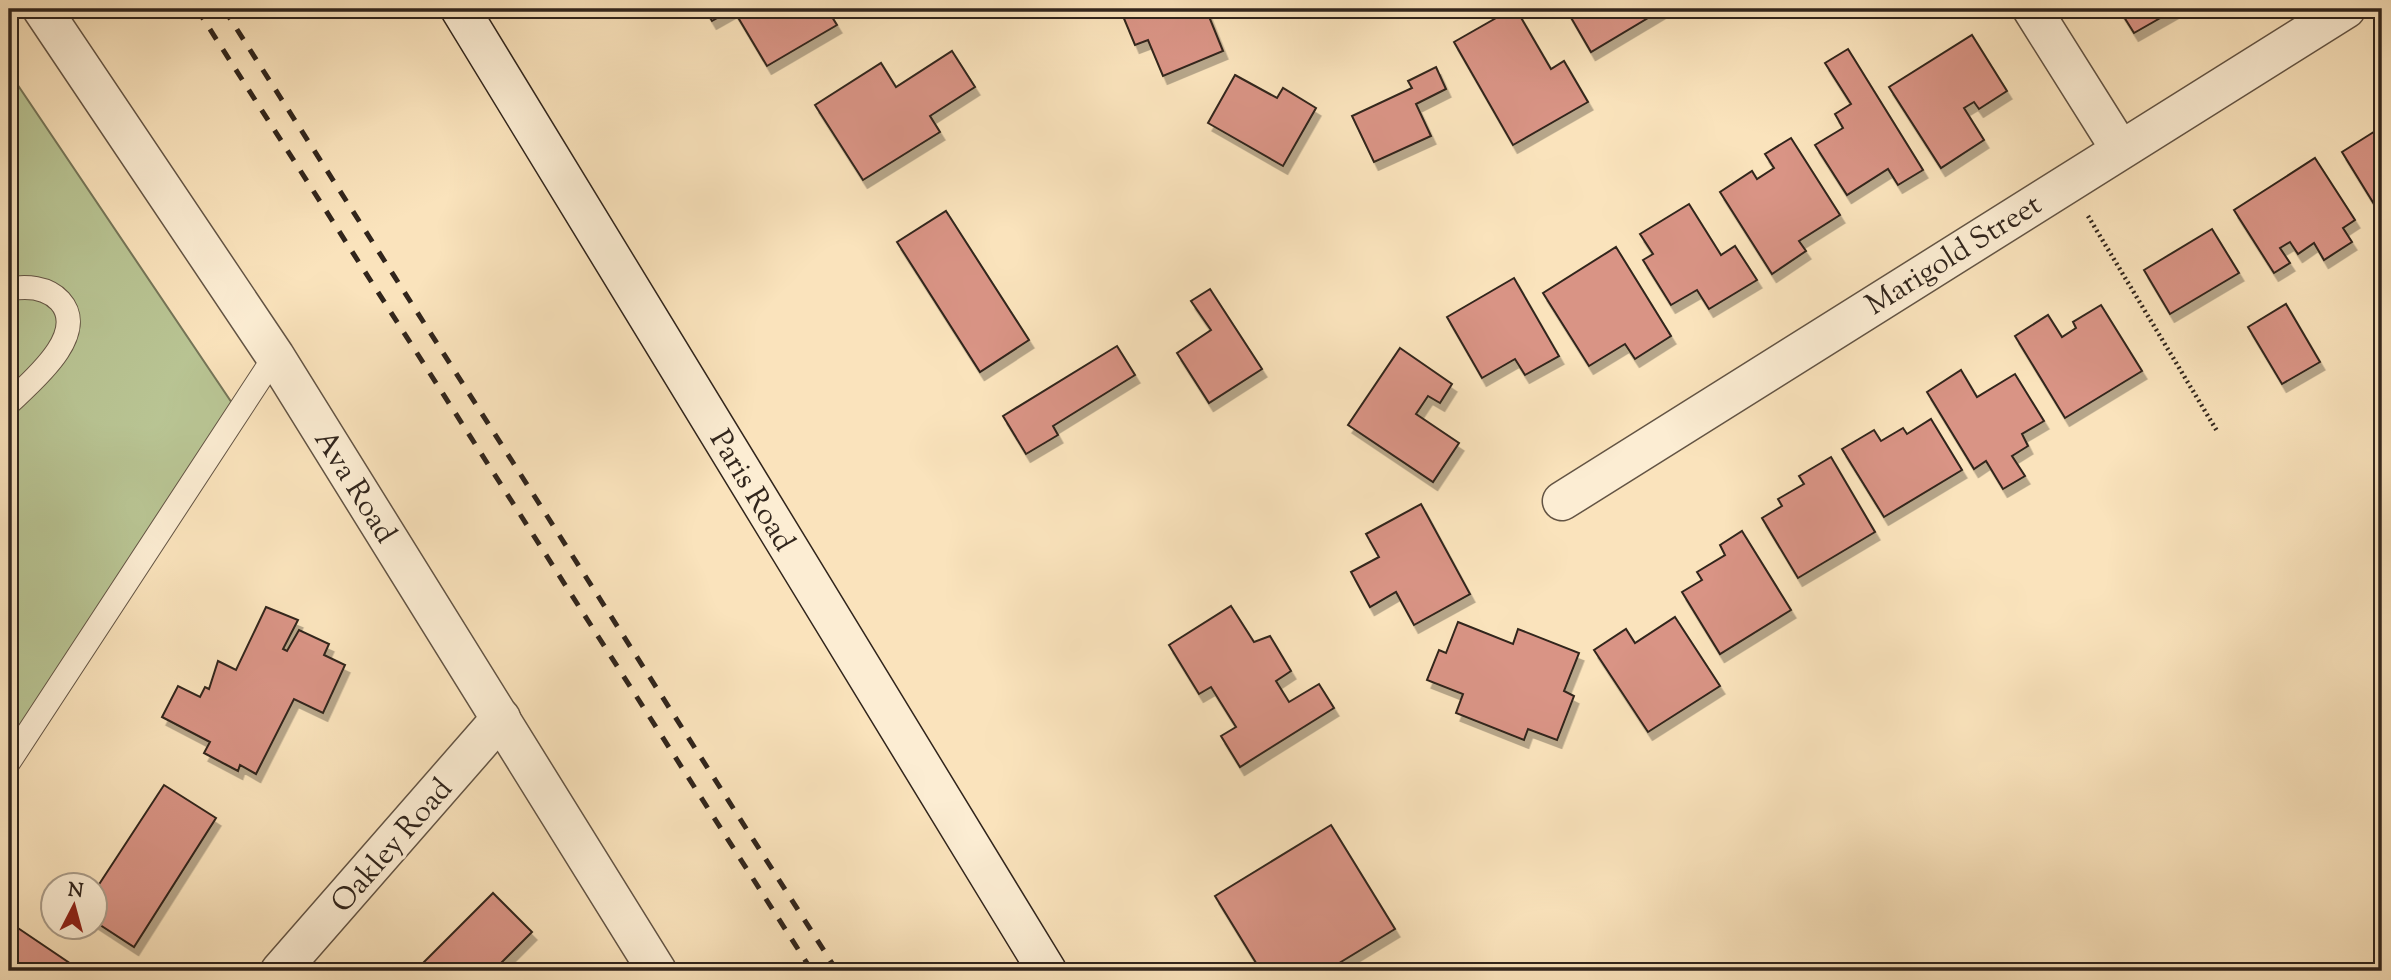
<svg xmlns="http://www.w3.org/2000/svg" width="2391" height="980" viewBox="0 0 2391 980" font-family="'Sorts Mill Goudy',serif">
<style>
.green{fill:#b9c594;stroke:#757558;stroke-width:2}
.building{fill:#d99485;stroke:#31251c;stroke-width:2;filter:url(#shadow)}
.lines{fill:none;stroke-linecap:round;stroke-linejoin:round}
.service-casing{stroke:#635444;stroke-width:25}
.minor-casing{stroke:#635444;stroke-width:41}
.tertiary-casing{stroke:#635444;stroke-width:41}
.secondary-casing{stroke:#31251c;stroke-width:41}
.path{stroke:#31251c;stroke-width:4.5;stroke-dasharray:2 3.5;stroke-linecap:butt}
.service{stroke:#fcedd3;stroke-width:23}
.minor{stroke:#fcedd3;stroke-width:38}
.tertiary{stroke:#fcedd3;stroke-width:38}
.secondary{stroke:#fcedd3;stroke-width:38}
.rail{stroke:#31251c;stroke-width:5;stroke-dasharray:12 12;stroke-linecap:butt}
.labels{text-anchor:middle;stroke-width:7;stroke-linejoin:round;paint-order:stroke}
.street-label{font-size:30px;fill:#31251c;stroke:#fcedd3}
</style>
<defs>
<filter id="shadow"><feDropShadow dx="4.5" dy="8" stdDeviation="0" flood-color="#0004"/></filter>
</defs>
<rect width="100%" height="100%" fill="#fae3bc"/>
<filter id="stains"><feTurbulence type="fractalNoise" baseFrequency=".00286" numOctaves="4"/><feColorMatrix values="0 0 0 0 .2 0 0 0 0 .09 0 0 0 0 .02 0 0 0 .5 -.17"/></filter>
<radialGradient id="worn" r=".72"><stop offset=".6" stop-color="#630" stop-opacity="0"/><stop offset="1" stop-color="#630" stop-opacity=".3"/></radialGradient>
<path class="green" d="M9 72 234 406 9 760Z"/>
<g class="building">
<path d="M705 9H733L712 21Z"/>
<path d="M733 9H827L837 25 767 66Z"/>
<path d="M1120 9H1206L1223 51 1163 76 1148 40 1135 45Z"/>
<path d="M1512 9H1516L1551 69 1564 61 1588 102 1513 145 1454 42Z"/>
<path d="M1566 9H1663L1591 52Z"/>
<path d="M2119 9H2176L2134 33Z"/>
<path d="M1972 35 2007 91 1979 109 1974 102 1964 108 1984 140 1941 168 1889 87Z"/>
<path d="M1848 49 1923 170 1898 185 1888 169 1847 195 1815 145 1843 128 1835 114 1851 104 1825 63Z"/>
<path d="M952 51 975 87 930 116 940 132 863 180 815 105 881 63 896 87Z"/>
<path d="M1436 67 1446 89 1416 104 1431 136 1374 162 1352 116 1412 88 1408 81Z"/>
<path d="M1235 75 1277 98 1283 88 1316 108 1283 166 1208 123Z"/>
<path d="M2380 128 2382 131V217L2342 152Z"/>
<path d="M1791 138 1840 215 1799 241 1806 251 1772 274 1720 192 1752 171 1757 179 1774 168 1765 154Z"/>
<path d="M2315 158 2355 220 2343 228 2352 242 2324 260 2314 243 2298 254 2290 242 2280 248 2290 263 2274 273 2234 210Z"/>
<path d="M1689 204 1721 255 1735 246 1757 280 1709 309 1697 290 1671 305 1643 260 1653 254 1640 234Z"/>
<path d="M946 211 1029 340 980 372 897 242Z"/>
<path d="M2212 229 2239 273 2170 314 2144 270Z"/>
<path d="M1616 247 1671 336 1635 359 1625 344 1589 366 1543 293Z"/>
<path d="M1514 278 1559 356 1525 375 1515 359 1482 378 1447 317Z"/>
<path d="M1210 289 1262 369 1209 403 1177 353 1211 330 1191 301Z"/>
<path d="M2286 304 2320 362 2282 384 2248 327Z"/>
<path d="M2101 305 2142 371 2065 418 2015 336 2048 315 2062 337 2076 328 2073 322Z"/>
<path d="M1117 346 1135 375 1053 426 1058 435 1026 454 1003 416Z"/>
<path d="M1400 348 1452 384 1440 403 1428 396 1416 414 1459 443 1433 482 1348 425Z"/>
<path d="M1961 370 1977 397 2015 374 2044 421 2022 434 2028 446 2012 456 2025 476 2003 489 1986 461 1974 469 1927 392Z"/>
<path d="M1931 419 1962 470 1884 517 1842 449 1874 430 1881 441 1903 428 1907 434Z"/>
<path d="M1831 457 1875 532 1798 578 1762 518 1782 506 1778 499 1804 484 1799 476Z"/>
<path d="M1421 504 1470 594 1414 625 1396 592 1370 607 1351 572 1379 557 1366 534Z"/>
<path d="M1742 531 1791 610 1720 654 1682 592 1702 580 1697 572 1725 555 1720 545Z"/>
<path d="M1231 606 1254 642 1270 636 1291 671 1276 681 1289 702 1319 684 1334 708 1240 767 1221 736 1236 727 1211 687 1199 694 1169 645Z"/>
<path d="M266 607 298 620 283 649 287 651 299 630 329 644 324 655 345 665 323 713 294 699 256 774 240 765 238 771 204 753 210 742 162 717 178 686 200 697 205 687 209 689 218 661 236 670Z"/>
<path d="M1675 617 1720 686 1648 732 1594 650 1626 629 1635 643Z"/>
<path d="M1458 622 1513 644 1518 629 1579 653 1564 691 1574 696 1557 740 1528 729 1524 740 1456 713 1463 694 1427 680 1439 650 1446 653Z"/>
<path d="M164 785 216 818 134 947 94 921V892Z"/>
<path d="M1331 825 1395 929 1326 971H1261L1215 896Z"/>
<path d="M493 893 532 932 494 970 495 971H415Z"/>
<path d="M9 922 74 966 70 971H9Z"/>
</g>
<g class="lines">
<defs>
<g id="service">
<path d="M9 289C26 286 47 287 60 301 90 334 31 382 9 403"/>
<path d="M9 762 275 356"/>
</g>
<g id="minor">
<path d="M2032 9 2120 149"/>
<path d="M1562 501 2346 9"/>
<path d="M280 971 501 718"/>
</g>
<path id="tertiary" d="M42 9 275 356 657 971"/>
<path id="secondary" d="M460 9 1047 971"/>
</defs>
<use href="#service" class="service-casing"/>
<use href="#minor" class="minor-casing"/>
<use href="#tertiary" class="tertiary-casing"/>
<use href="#secondary" class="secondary-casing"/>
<path class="path" d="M2088 216 2217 431"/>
<use href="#service" class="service"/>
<use href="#minor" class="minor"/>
<use href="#tertiary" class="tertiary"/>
<use href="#secondary" class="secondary"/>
<g class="rail">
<path d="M197 9 812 971"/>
<path d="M224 9 837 971"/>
</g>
</g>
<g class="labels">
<g class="street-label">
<text transform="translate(1953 254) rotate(-32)" y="10">Marigold Street</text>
<text transform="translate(356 486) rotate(58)" y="10">Ava Road</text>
<text transform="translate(753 490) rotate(59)" y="10">Paris Road</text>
<text transform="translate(391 845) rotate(-49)" y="10">Oakley Road</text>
</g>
</g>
<rect width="2391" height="980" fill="none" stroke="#fae3bc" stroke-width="35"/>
<rect x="10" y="10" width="2370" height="959" fill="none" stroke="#31251c" stroke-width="3.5"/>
<rect x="18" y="18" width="2356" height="945" fill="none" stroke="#31251c" stroke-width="2"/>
<g transform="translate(74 906) rotate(6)"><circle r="33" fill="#fcedd3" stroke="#ab9d8a" stroke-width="2"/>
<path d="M0-5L12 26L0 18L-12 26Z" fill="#8f2418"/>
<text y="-10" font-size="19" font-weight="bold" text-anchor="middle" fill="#31251c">N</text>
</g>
<rect width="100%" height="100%" filter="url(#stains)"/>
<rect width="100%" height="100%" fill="url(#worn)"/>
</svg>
